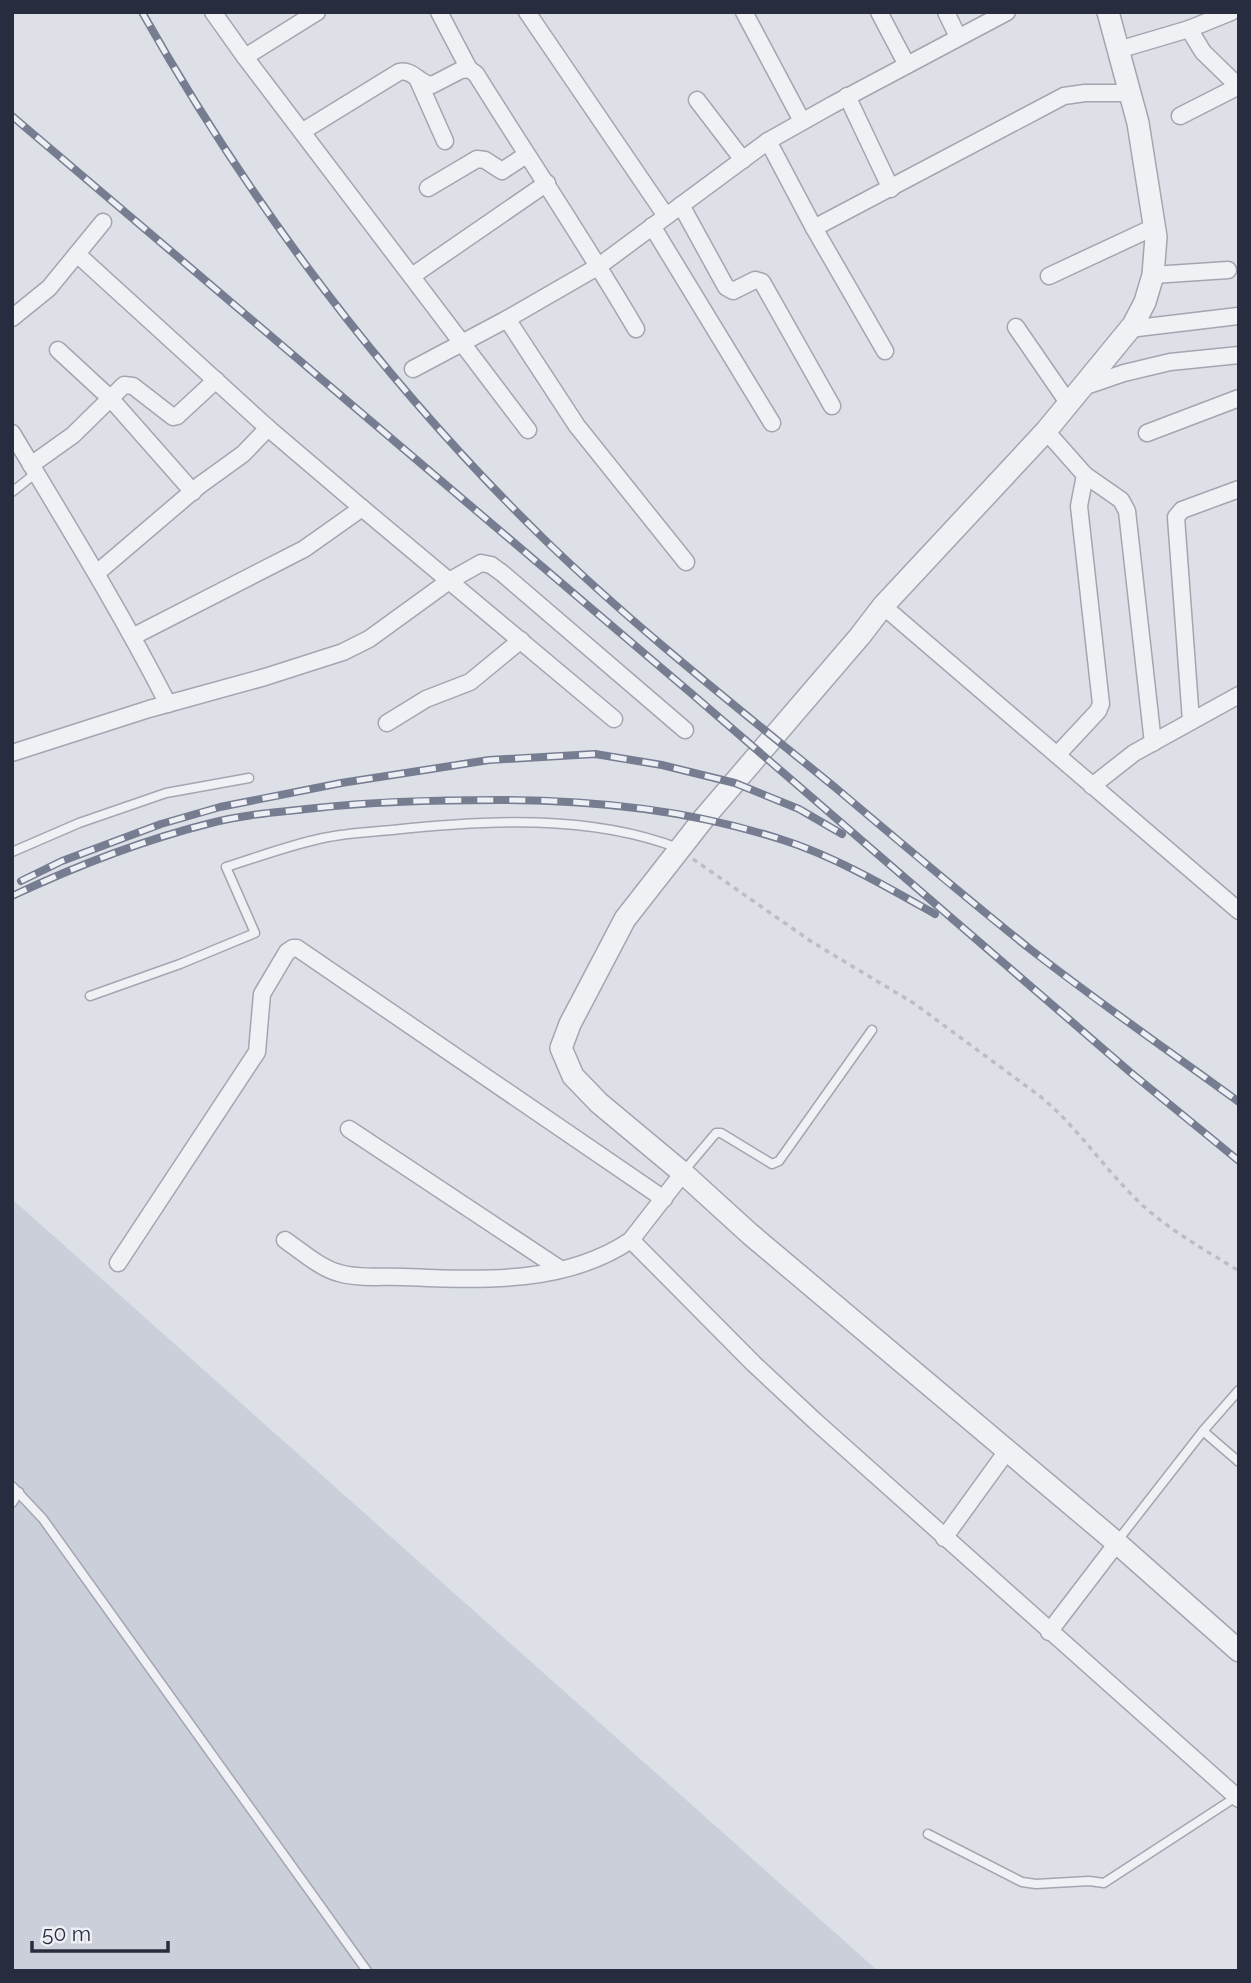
<svg xmlns="http://www.w3.org/2000/svg" width="1251" height="1983" viewBox="0 0 1251 1983" font-family="Raleway,sans-serif">
<style>
.built{fill:#cbcfd9}
.lines{fill:none;stroke-linecap:round;stroke-linejoin:round}
.service-casing{stroke:#a3a6b1;stroke-width:11}
.minor-casing{stroke:#a3a6b1;stroke-width:19}
.tertiary-casing{stroke:#a3a6b1;stroke-width:24}
.path{stroke:#bcbec5;stroke-width:3.5;stroke-dasharray:5 5;stroke-linecap:butt}
.service{stroke:#f0f1f5;stroke-width:8}
.minor{stroke:#f0f1f5;stroke-width:16}
.tertiary{stroke:#f0f1f5;stroke-width:21}
.rail-casing{stroke:#777d91;stroke-width:8}
.rail{stroke:#edeff5;stroke-width:5;stroke-dasharray:16;stroke-linecap:butt}
</style>
<rect width="100%" height="100%" fill="#dde0e7"/>
<path class="built" d="M12 1199 85 1264 878 1971H12Z"/>
<g class="lines">
<defs>
<g id="service">
<path d="M12 492 36 473"/>
<path d="M12 852 79 823 166 793 249 778"/>
<path d="M90 996 180 964 255 933 226 867C258 857 290 845 323 838 345 833 369 832 392 830 485 820 589 814 678 848"/>
<path d="M683 1172 716 1133H721L772 1164 779 1161 872 1030"/>
<path d="M1203 1431 1239 1462"/>
<path d="M12 1486 43 1519 367 1971"/>
<path d="M12 1503 19 1492"/>
<path d="M1118 1540 1203 1431 1239 1390"/>
<path d="M928 1834 1022 1882 1036 1884 1089 1881 1104 1883 1236 1797"/>
</g>
<g id="minor">
<path d="M213 12 245 57"/>
<path d="M317 12 245 57 528 430"/>
<path d="M439 12 469 69"/>
<path d="M527 12 666 216"/>
<path d="M744 12 802 121"/>
<path d="M879 12 907 65"/>
<path d="M946 12 958 37"/>
<path d="M1189 29 1203 52 1239 87"/>
<path d="M1118 50 1189 29 1231 12"/>
<path d="M417 78 445 141"/>
<path d="M847 96 891 189"/>
<path d="M697 100 743 160"/>
<path d="M1180 116 1239 86"/>
<path d="M303 131 399 72C413 69 419 84 432 85L461 70 469 69 476 74C529 159 585 242 636 329"/>
<path d="M768 141 814 228 885 351"/>
<path d="M428 188 477 159 485 160 502 171 526 155"/>
<path d="M681 205 726 287 733 291 755 280 762 282 832 406"/>
<path d="M652 226 772 423"/>
<path d="M814 228 1064 96 1085 93H1130"/>
<path d="M77 254 268 428 362 508 614 719"/>
<path d="M1153 275 1228 270"/>
<path d="M412 276 547 183"/>
<path d="M1049 276 1154 227"/>
<path d="M12 318 49 288 103 222"/>
<path d="M507 319 577 426 686 562"/>
<path d="M1016 327 1069 404"/>
<path d="M1129 329 1238 316"/>
<path d="M58 350 111 399 193 492"/>
<path d="M413 369 507 319 599 266 768 141 832 105 1007 12"/>
<path d="M1083 387 1124 373 1170 362 1239 355"/>
<path d="M1046 431 1085 475 1121 500 1127 511 1153 743"/>
<path d="M12 433C66 523 120 610 168 704"/>
<path d="M1147 433 1239 398"/>
<path d="M31 465 73 435 124 385 133 386 173 417 177 416 216 380"/>
<path d="M98 572 200 485 243 454 268 428"/>
<path d="M883 606 1239 911"/>
<path d="M134 636 304 549 362 508"/>
<path d="M1191 721 1176 517 1182 510 1239 489"/>
<path d="M387 723 426 699 470 682 521 640"/>
<path d="M12 753 149 709 265 677 343 652 369 639 449 581 481 563 491 565 502 573 685 730"/>
<path d="M1057 755 1098 711 1101 704 1079 506 1085 475"/>
<path d="M1092 786 1134 753 1239 695"/>
<path d="M349 1129 560 1269"/>
<path d="M285 1240C301 1251 320 1268 339 1273 359 1279 383 1276 403 1277 479 1280 565 1285 631 1240L683 1173"/>
<path d="M631 1240 754 1364 815 1421 1239 1799"/>
<path d="M118 1263 257 1052 262 994 287 952 293 948H297L664 1199"/>
<path d="M944 1538 1007 1451"/>
<path d="M1049 1632 1117 1543"/>
</g>
<path id="tertiary" d="M1108 12 1138 123 1156 237 1153 275 1145 302 1133 325 1046 431 883 606 860 636 704 818 625 919 570 1024 561 1048 573 1076 599 1103 683 1173 750 1234 1117 1543 1239 1651"/>
</defs>
<use href="#service" class="service-casing"/>
<use href="#minor" class="minor-casing"/>
<use href="#tertiary" class="tertiary-casing"/>
<path class="path" d="M693 859 812 942 915 1004 1041 1097C1076 1126 1101 1164 1133 1196 1163 1227 1202 1248 1239 1271"/>
<use href="#service" class="service"/>
<use href="#minor" class="minor"/>
<use href="#tertiary" class="tertiary"/>
<defs>
<g id="rail">
<path d="M142 12C250 204 387 386 545 540 637 629 738 708 837 789 901 843 965 897 1030 949 1098 1002 1169 1051 1239 1102"/>
<path d="M12 116 692 694 1130 1072 1239 1161"/>
<path d="M21 881 62 861 161 824 220 807 341 783 489 760 595 754 662 765 735 783 799 809 842 834"/>
<path d="M12 896C76 866 143 840 211 823 245 814 281 812 316 808 378 801 439 800 501 800 597 800 691 810 783 840 834 856 889 888 935 914"/>
</g>
</defs>
<use href="#rail" class="rail-casing"/>
<use href="#rail" class="rail"/>
</g>
<rect width="1251" height="1983" fill="none" stroke="#272c3e" stroke-width="28"/>
<path d="M32 1941v10h136v-10" fill="none" stroke="#272c3e" stroke-width="3.5"/>
<text x="42" y="1941" font-size="21" fill="#272c3e" stroke="#edeff5" stroke-width="5" paint-order="stroke">50 m</text>
</svg>
